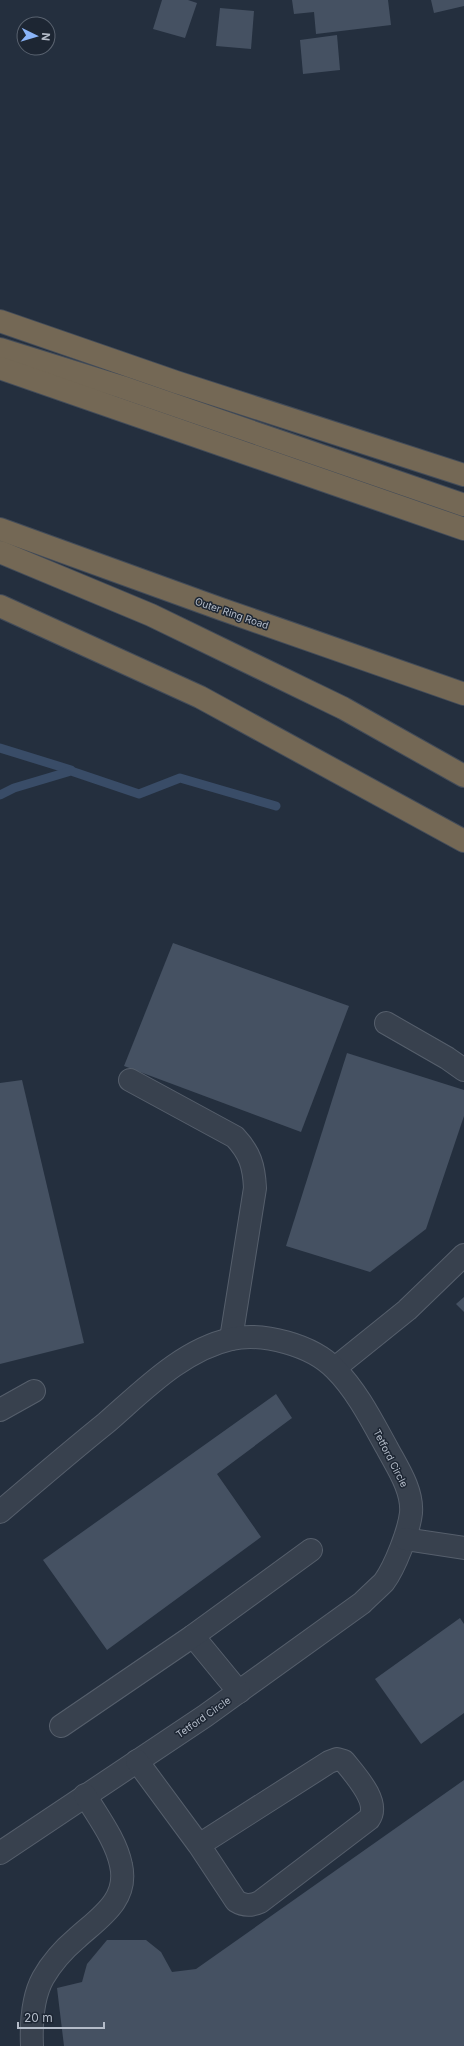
<svg xmlns="http://www.w3.org/2000/svg" width="464" height="2046" viewBox="0 0 464 2046" font-family="Inter,sans-serif">
<style>
.lines{fill:none;stroke-linecap:round;stroke-linejoin:round}
.stream{stroke:#394c67;stroke-width:9}
.building{fill:#455162}
.minor-casing{stroke:#565f6c;stroke-width:24}
.highway-casing{stroke:#434c59;stroke-width:24}
.minor{stroke:#38414e;stroke-width:22}
.highway{stroke:#746855;stroke-width:22}
.labels{text-anchor:middle;stroke-width:3;stroke-linejoin:round;paint-order:stroke}
.street-label{font-size:10px;fill:#b4bcc9;stroke:#1d2633}
</style>
<rect width="100%" height="100%" fill="#242f3e"/>
<g class="lines">
<g class="stream">
<path d="M0 748 71 770"/>
<path d="M0 795 14 788 71 771 139 794 180 778 276 806"/>
</g>
</g>
<g class="building">
<path d="M162 0H188L197 3 185 38 153 29Z"/>
<path d="M292 0H388L391 25 316 34 314 12 294 14Z"/>
<path d="M431 0H464V6L434 13Z"/>
<path d="M220 8 254 11 251 49 216 46Z"/>
<path d="M337 35 340 70 303 74 300 40Z"/>
<path d="M173 943 349 1006 301 1132 124 1066Z"/>
<path d="M347 1053 464 1090V1116L426 1229 370 1272 286 1246Z"/>
<path d="M22 1080 84 1343 0 1364V1083Z"/>
<path d="M464 1297V1312L456 1304Z"/>
<path d="M276 1394 292 1418 217 1474 261 1537 107 1650 43 1560Z"/>
<path d="M460 1618 464 1624V1713L421 1744 375 1679Z"/>
<path d="M464 1780V2046H64L57 1988 82 1982 87 1964 107 1940H146L161 1952 172 1972 196 1969Z"/>
</g>
<g class="lines">
<defs>
<g id="minor">
<path d="M386 1023 447 1058 464 1070"/>
<path d="M130 1080 235 1137C250 1153 254 1166 255 1188L231 1339"/>
<path d="M335 1368 407 1310 464 1255"/>
<path d="M0 1410 34 1391"/>
<path d="M0 1512C35 1482 70 1452 106 1423 143 1391 182 1350 231 1339 263 1332 312 1345 335 1369 357 1391 372 1421 387 1448 397 1467 413 1490 411 1513 409 1531 395 1567 384 1582 377 1589 369 1596 362 1603L205 1716 0 1853"/>
<path d="M405 1539 464 1548"/>
<path d="M193 1636 239 1692"/>
<path d="M61 1726 193 1636 311 1550"/>
<path d="M137 1761 199 1845 236 1901C244 1906 251 1906 260 1902L369 1819C381 1802 355 1775 344 1761L337 1759 329 1762 199 1845"/>
<path d="M32 2046C31 2023 32 1998 43 1978 51 1964 64 1949 77 1938 99 1918 129 1900 121 1865 116 1840 98 1817 85 1795"/>
</g>
<g id="highway">
<path d="M0 321 176 382 464 475"/>
<path d="M0 349 122 387 464 505"/>
<path d="M0 368 464 529"/>
<path d="M0 529 221 609 464 694"/>
<path d="M0 552 151 615 343 708 464 776"/>
<path d="M0 606 200 697 464 841"/>
</g>
</defs>
<use href="#minor" class="minor-casing"/>
<use href="#highway" class="highway-casing"/>
<use href="#minor" class="minor"/>
<use href="#highway" class="highway"/>
</g>
<g class="labels">
<g class="street-label">
<text transform="translate(232 613) rotate(19)" y="4">Outer Ring Road</text>
<text transform="translate(391 1458) rotate(63)" y="4">Tetford Circle</text>
<text transform="translate(203 1717) rotate(-35)" y="4">Tetford Circle</text>
</g>
</g>
<g transform="translate(36 36) rotate(95)"><circle r="19" fill="#1d2633" stroke="#59626f"/>
<path d="M0-3L7 15L0 10L-7 15Z" fill="#8ab4f8"/>
<text y="-6" font-size="11" font-weight="bold" text-anchor="middle" fill="#b4bcc9">N</text>
</g>
<path d="M18 2022v6h86v-6" fill="none" stroke="#b4bcc9" stroke-width="2"/>
<text x="24" y="2022" font-size="12" fill="#b4bcc9" stroke="#1d2633" stroke-width="3" paint-order="stroke">20 m</text>
</svg>
